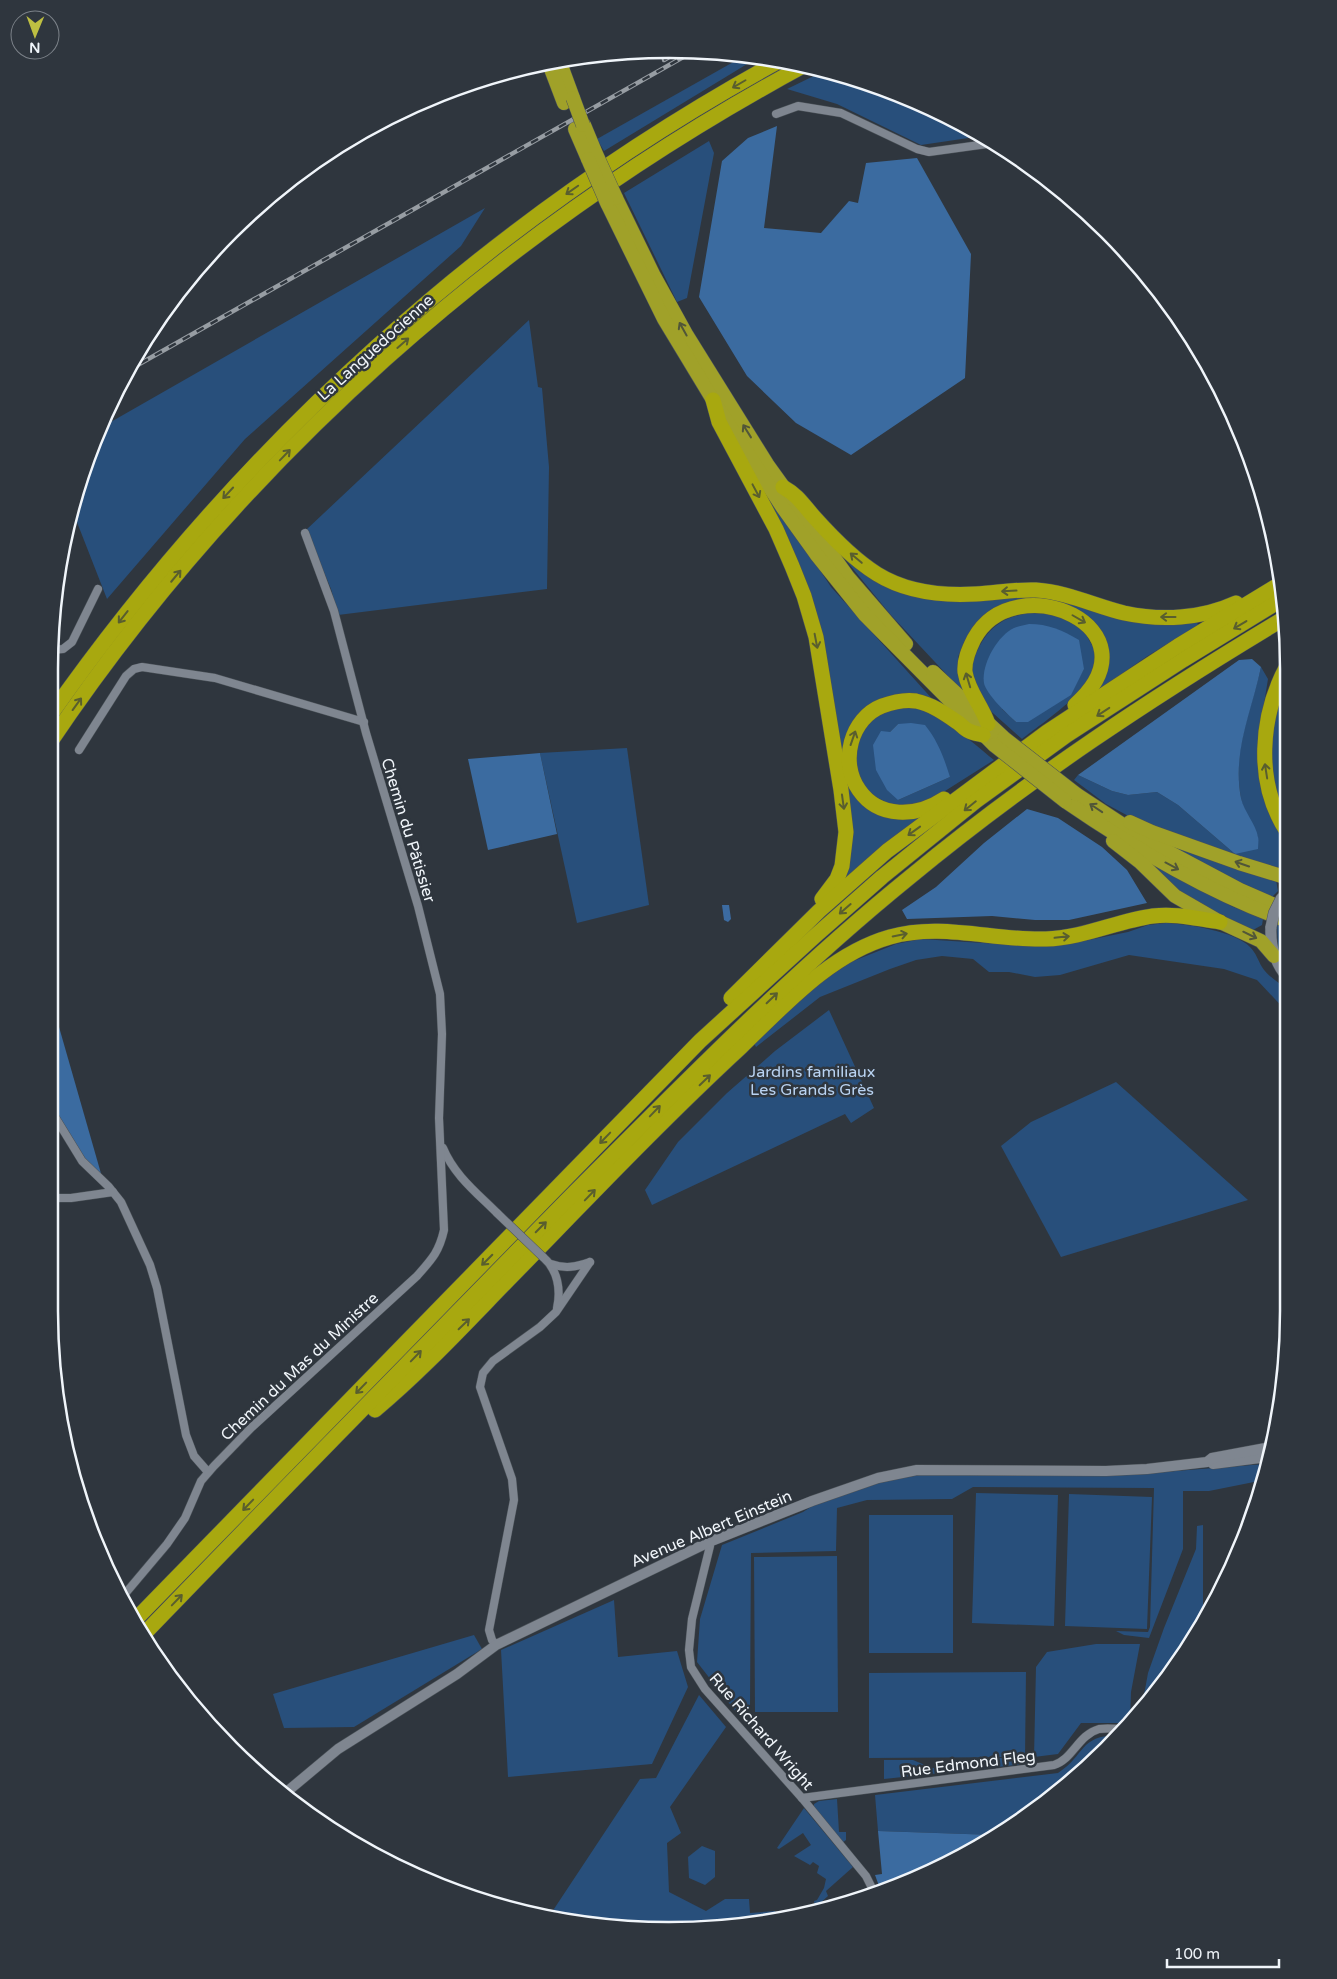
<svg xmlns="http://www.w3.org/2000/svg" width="1337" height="1979" viewBox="0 0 1337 1979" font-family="'Varela Round',sans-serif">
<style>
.green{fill:#284f7b;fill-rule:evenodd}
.forest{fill:#3b6ba0}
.water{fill:#3c6ba1}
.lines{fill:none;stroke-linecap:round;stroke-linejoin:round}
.minor-casing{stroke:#4b5258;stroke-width:9}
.tertiary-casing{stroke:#4b5258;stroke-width:11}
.secondary-casing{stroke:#4b5258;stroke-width:12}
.trunk-casing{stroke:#4b5258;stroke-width:15}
.motorway-casing{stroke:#4b5258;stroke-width:16}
.minor{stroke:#7f8690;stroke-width:8}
.tertiary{stroke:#7f8690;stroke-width:10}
.secondary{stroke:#7f8690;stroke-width:11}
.trunk{stroke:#a0a129;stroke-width:14}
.motorway{stroke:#a8a80f;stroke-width:15}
.rail-casing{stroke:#979da3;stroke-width:4.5}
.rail{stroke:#2f363e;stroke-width:2.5;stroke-dasharray:8;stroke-linecap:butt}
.minor-bridge-casing{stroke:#4b5258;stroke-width:9;stroke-linecap:butt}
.secondary-bridge-casing{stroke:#4b5258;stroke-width:12;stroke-linecap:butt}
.trunk-bridge-casing{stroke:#4b5258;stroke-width:15;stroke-linecap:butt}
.minor-bridge{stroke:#7f8690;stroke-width:8}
.secondary-bridge{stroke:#7f8690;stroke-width:11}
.trunk-bridge{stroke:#a0a129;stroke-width:14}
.oneway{stroke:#595e2e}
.oneway2{stroke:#515638}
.labels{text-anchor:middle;stroke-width:5;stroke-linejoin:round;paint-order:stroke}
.street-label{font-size:16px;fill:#f0f5fa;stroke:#2f363e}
.park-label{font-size:16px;fill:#b9d3f2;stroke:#2f363e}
.rim{fill:none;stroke:#f0f5fa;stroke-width:2.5}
</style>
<rect width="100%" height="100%" fill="#2f363e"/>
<g class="green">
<path d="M744 56 757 58 604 151 597 139Z"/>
<path d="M824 71 905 96 982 136 921 145 837 104 787 89Z"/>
<path d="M709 141 714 153 687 298 677 302 624 193Z"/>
<path d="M485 208 461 246 245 439 107 599 73 512 102 427Z"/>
<path d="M529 320 538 387 542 388 549 467 547 589 338 615 331 589 306 530Z"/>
<path d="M742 456 765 487 831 587 935 702 909 697 851 730 854 789 920 818 841 882 848 865 818 629Z"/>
<path d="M840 553 886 584 1032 594 1197 622 1198 625 1146 657 1094 693 1102 677 1093 626 1017 603 998 606 984 615 965 640 958 657V672L964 693 890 614Z"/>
<path d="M1029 613C1049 613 1076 616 1087 636 1089 641 1094 647 1096 653 1103 684 1043 722 1022 739L985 706 970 670C981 637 992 619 1029 613ZM1084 669 1080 676 1027 722H1016L1002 709Z"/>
<path d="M1261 667 1268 679 1262 716 1283 838 1288 844V872L1278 871 1134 819 1106 804 1074 780 1078 775 1112 791 1128 795 1157 792 1178 805 1235 854 1258 837C1253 825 1243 811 1241 798 1232 749 1251 712 1261 667Z"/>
<path d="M1288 676V823C1274 793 1268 761 1272 728 1274 711 1283 693 1288 676Z"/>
<path d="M911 706C945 717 967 738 994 760L926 803 904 807 891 805 876 797 864 787 856 765 855 754 861 731 869 722 886 711ZM898 724 950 777 898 800 890 732Z"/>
<path d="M627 748 649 905 577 923 540 753Z"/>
<path d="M1161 840 1276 880 1278 891 1272 897 1207 867Z"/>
<path d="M1137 854 1231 906 1263 919 1262 925 1253 930 1208 912 1169 887Z"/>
<path d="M1166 923C1187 924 1235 931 1250 947 1256 953 1258 960 1262 967 1267 976 1280 983 1288 990V1013L1257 980 1224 969 1129 955 1060 975 1035 977 1009 972H989L973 959 942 956 916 960 890 969 820 997 756 1047 754 1043 815 986 851 962 896 944 921 939 1028 946 1064 945 1128 932 1148 925Z"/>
<path d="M1277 923 1288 928V968L1278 949Z"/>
<path d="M829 1010 874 1108 851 1123 845 1114 652 1205 645 1190 678 1142 727 1093 775 1051Z"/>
<path d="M1116 1082 1248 1200 1061 1257 1001 1146 1031 1122Z"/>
<path d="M1265 1464 1259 1481 1209 1491H1183V1549L1149 1638 1124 1635 1116 1631 1148 1632 1150 1627 1154 1488 973 1487 952 1499 867 1500 837 1508 836 1551 751 1553 750 1707 736 1712 697 1662 700 1619 722 1545 803 1512 817 1503 878 1482 925 1474 1124 1475Z"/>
<path d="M976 1493 1058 1495 1054 1626 972 1623Z"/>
<path d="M1069 1494 1152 1497 1147 1629 1065 1626Z"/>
<rect x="869" y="1515" width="84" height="138"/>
<path d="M1203 1525V1621L1184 1655 1142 1706 1148 1673 1164 1628 1196 1549 1197 1526Z"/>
<path d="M837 1556 838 1712H755L754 1557Z"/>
<path d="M614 1600 618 1657 677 1651 688 1687 652 1764 508 1777 501 1650Z"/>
<path d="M474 1635 482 1649 354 1727 284 1728 273 1694Z"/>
<path d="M1096 1644H1140L1131 1692 1130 1721 1128 1723H1081L1058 1754 1034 1757 1036 1667 1047 1652Z"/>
<path d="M1026 1672 1025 1757 869 1758V1673Z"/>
<path d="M699 1695 726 1727 670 1807 681 1833 667 1843 669 1892 706 1911 725 1899H749L750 1913 775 1911 776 1919 628 1929 548 1918 640 1779 656 1778Z"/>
<path d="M1118 1735 1107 1749 995 1835 878 1831 875 1795 1058 1773C1086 1755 1078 1736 1118 1735Z"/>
<path d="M980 1758H1025V1764L884 1779V1760H913L932 1768H944L967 1765Z"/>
<path d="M837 1799 839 1832H846V1840L842 1843 814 1810V1804L819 1801Z"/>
<path d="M804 1808 853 1867 826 1891 828 1896 818 1905 815 1906 814 1901 817 1900 824 1888 826 1879 817 1873 819 1866 813 1862 810 1865 794 1856 811 1845 803 1833 779 1849 777 1848Z"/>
<path d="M702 1846 715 1851V1877L705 1885 689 1878 688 1857Z"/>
</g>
<g class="forest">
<path d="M777 126 764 228 821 233 849 201 858 203 866 163 917 158 971 254 965 378 851 455 796 423 747 376 699 297 722 161 748 138Z"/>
<path d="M1029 624C1048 624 1062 630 1079 640L1084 669 1071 695 1028 722H1016C1008 715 986 694 984 683 981 665 997 636 1014 628 1019 626 1024 625 1029 624Z"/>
<path d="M1252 659 1261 667C1252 711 1232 751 1241 798 1244 812 1256 824 1258 837 1259 840 1258 845 1258 849L1235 854 1178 805 1157 792 1128 795 1112 791 1078 775 1239 660Z"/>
<path d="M911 723 925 725C938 741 944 758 950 777L898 800 887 790 876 770 873 745 881 731 890 732 898 724Z"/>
<path d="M540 753 557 834 488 850 468 759Z"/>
<path d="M1027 809 1058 818 1102 847 1127 870 1147 903 1069 920H1035L992 916 907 919 902 910 936 887 984 843Z"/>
<path d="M51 999 102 1177 84 1158 52 1107Z"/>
<path d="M878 1831 995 1835 978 1847 883 1890 879 1886 875 1875 882 1874Z"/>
</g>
<path class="water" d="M722 905H729L731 919 728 922 724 920Z"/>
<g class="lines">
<defs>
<g id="minor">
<path d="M776 114 798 106 841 113 917 149 929 152 994 143"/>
<path d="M51 650 63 649 72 642 98 589"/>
<path d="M79 750 126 676 134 669 142 667 215 678 364 722"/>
<path d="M52 1112 82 1161 109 1187 121 1202 150 1265 157 1288 186 1435 194 1456 208 1472"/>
<path d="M443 1148C454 1175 477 1193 497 1213"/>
<path d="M53 1198H71L113 1192"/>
<path d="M543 1257C558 1270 561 1290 557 1308"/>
<path d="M551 1264C565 1269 576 1267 590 1262"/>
<path d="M709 1542 710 1546 692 1619 689 1650 691 1667 705 1689 802 1798 852 1859 866 1876 873 1890"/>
<path d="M124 1595 167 1544 185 1518 201 1481 214 1466 251 1428 417 1276C432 1259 439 1252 444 1230L439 1118 442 1034 440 994 418 906 366 733 334 611 305 533"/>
<path d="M496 1645 492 1640 489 1630 514 1500 512 1479 480 1387 483 1373 493 1361 540 1327 556 1312 590 1262"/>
<path d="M802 1798 1054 1765C1073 1759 1078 1735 1099 1729 1107 1728 1116 1729 1123 1729"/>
</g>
<g id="tertiary">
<path d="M1213 1464 1268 1457"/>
<path d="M283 1795 338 1749 457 1674 496 1645 709 1542 812 1501 878 1478 917 1470 1106 1471 1147 1469 1207 1462 1212 1458 1271 1447"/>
</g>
<g id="secondary">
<path d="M1281 899 1288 891"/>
<path d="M1271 927C1270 945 1275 964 1288 978"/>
</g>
<g id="trunk">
<path d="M559 60 573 98"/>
<path d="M548 61 564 103"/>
<path d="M584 125 596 154"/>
<path d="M575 129 588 159"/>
<path d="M616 198 654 276 686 334 767 464 848 577 906 644"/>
<path d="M607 203 664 319 713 400 783 508 816 554 865 615 994 745"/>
<path d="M933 672 1004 738"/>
<path d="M1076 794 1146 840 1240 890 1288 911"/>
<path d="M1065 801C1132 847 1211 894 1288 921"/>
<path d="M1130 822 1152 832 1239 863 1288 878"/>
<path d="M1113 841 1140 862 1175 896 1220 922 1261 941 1274 956"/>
</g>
<g id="motorway">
<path d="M713 400 719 422 776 529 792 566 804 596 816 637 841 790 846 832 842 866 837 879 822 899"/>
<path d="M783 487C799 496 803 505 815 518 833 538 853 559 877 574 906 592 942 596 976 594 996 593 1016 589 1036 590 1067 592 1095 606 1124 613 1161 621 1201 619 1236 603"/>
<path d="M1288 664C1260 715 1254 783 1288 833"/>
<path d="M49 717C240 445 489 219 781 60"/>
<path d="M988 724C982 706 968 691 965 672 964 660 969 649 974 639 1015 564 1162 628 1075 705"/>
<path d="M49 744C240 460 504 227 805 65"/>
<path d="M944 799C917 817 879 819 859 790 839 762 851 718 882 706 893 702 904 699 916 701 931 704 944 713 957 722 961 724 964 729 969 731 973 733 979 734 983 735"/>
<path d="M731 998 819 911 887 851 1047 732 1178 646 1280 584"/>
<path d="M375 1410C424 1369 468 1321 513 1275 588 1198 662 1120 741 1047 785 1005 830 954 890 937 941 922 995 941 1046 939 1083 938 1117 921 1153 916 1176 913 1197 919 1220 922"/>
<path d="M136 1619 700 1041 815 936 882 877 976 801 1067 735 1183 660 1281 600"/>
<path d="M143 1635C284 1489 426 1343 568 1199 679 1088 788 976 910 877 1027 780 1153 697 1283 619"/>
</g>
</defs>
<use href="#minor" class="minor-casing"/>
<use href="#tertiary" class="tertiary-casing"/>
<use href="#secondary" class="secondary-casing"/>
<use href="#trunk" class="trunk-casing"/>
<use href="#motorway" class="motorway-casing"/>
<use href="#minor" class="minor"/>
<use href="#tertiary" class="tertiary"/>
<use href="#secondary" class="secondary"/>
<use href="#trunk" class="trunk"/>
<use href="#motorway" class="motorway"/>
<defs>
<g id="rail">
<path d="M664 60 681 50"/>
<path d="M127 371 694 51"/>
</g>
</defs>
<use href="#rail" class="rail-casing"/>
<use href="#rail" class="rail"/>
<defs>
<path id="minor-bridge" d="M497 1213 543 1257"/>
<path id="secondary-bridge" d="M1271 927 1274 913 1281 899"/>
<g id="trunk-bridge">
<path d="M573 98 583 125"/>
<path d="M596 154 616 198"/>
<path d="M588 159 607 203"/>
<path d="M1004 738 1076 794"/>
<path d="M994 745 1065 801"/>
</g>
</defs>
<use href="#minor-bridge" class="minor-bridge-casing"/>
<use href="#secondary-bridge" class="secondary-bridge-casing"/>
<use href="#trunk-bridge" class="trunk-bridge-casing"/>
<use href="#minor-bridge" class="minor-bridge"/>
<use href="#secondary-bridge" class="secondary-bridge"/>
<use href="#trunk-bridge" class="trunk-bridge"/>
</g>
<defs><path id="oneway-shaft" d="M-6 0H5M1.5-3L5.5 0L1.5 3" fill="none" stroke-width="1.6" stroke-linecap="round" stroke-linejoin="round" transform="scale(1.25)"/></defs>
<g class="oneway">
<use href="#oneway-shaft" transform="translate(739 84) rotate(150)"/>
<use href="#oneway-shaft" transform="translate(572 190) rotate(145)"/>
<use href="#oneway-shaft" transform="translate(403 343) rotate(-41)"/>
<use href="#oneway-shaft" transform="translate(285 455) rotate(-46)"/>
<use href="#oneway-shaft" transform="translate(756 491) rotate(62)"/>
<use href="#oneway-shaft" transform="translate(228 493) rotate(133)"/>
<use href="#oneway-shaft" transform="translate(856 558) rotate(-140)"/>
<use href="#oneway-shaft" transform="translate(176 576) rotate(-50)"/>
<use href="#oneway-shaft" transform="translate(1009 591) rotate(177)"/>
<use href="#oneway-shaft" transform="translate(123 617) rotate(128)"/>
<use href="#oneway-shaft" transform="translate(1168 617) rotate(180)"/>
<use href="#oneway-shaft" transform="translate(1079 619) rotate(30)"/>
<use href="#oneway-shaft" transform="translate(1240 625) rotate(149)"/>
<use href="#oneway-shaft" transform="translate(816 641) rotate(79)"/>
<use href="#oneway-shaft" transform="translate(968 680) rotate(-107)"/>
<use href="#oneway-shaft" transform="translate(77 704) rotate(-54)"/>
<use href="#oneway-shaft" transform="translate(1103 712) rotate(147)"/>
<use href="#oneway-shaft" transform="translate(853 738) rotate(-71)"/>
<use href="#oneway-shaft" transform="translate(1266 771) rotate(-99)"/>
<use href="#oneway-shaft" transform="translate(843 802) rotate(82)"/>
<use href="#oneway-shaft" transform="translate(970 806) rotate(141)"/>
<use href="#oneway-shaft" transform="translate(914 831) rotate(144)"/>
<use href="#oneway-shaft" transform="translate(845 909) rotate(139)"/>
<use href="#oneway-shaft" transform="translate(900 935) rotate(-11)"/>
<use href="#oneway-shaft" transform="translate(1062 937) rotate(-6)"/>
<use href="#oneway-shaft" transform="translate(772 998) rotate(-44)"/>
<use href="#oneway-shaft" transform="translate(705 1080) rotate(-44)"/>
<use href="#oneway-shaft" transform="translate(655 1111) rotate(-46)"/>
<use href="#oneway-shaft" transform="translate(605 1138) rotate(134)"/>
<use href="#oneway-shaft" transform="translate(590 1195) rotate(-46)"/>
<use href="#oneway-shaft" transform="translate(541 1227) rotate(-45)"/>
<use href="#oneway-shaft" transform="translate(487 1260) rotate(135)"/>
<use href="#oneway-shaft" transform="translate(464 1324) rotate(-44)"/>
<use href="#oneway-shaft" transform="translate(416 1356) rotate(-46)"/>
<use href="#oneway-shaft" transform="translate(361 1388) rotate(134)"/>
<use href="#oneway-shaft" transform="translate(248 1505) rotate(134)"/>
<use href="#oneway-shaft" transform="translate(177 1600) rotate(-46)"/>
</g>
<g class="oneway2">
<use href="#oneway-shaft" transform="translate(683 329) rotate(-119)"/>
<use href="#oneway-shaft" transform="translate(747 431) rotate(-122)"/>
<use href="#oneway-shaft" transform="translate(1096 808) rotate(-146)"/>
<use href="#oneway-shaft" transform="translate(1242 864) rotate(-161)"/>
<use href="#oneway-shaft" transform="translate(1172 866) rotate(28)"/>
<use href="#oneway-shaft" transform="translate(1250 935) rotate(26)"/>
</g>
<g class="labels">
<g class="street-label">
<text transform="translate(375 347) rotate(-42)" y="6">La Languedocienne</text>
<text transform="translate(409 830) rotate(73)" y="6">Chemin du Pâtissier</text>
<text transform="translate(299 1366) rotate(-43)" y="6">Chemin du Mas du Ministre</text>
<text transform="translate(711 1528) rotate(-23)" y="6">Avenue Albert Einstein</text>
<text transform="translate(762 1731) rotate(49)" y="6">Rue Richard Wright</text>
<text transform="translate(968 1763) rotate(-7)" y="6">Rue Edmond Fleg</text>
</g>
<g class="park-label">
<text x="812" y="1077">Jardins familiaux<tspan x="812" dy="18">Les Grands Grès</tspan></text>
</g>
</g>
<path d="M0 0H1337V1979H0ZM669 58H669A611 611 0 0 1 1280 669V1311A611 611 0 0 1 669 1922H669A611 611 0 0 1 58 1311V669A611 611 0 0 1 669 58Z" fill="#2f363e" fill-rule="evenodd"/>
<path class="rim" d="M669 58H669A611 611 0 0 1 1280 669V1311A611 611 0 0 1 669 1922H669A611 611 0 0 1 58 1311V669A611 611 0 0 1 669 58Z"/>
<g transform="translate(35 35) rotate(181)"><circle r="24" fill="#2f363e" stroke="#7c8289"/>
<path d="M0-4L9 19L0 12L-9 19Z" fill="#bebf42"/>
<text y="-8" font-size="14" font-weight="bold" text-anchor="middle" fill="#f0f5fa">N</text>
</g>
<path d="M1167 1959v8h112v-8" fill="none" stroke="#f0f5fa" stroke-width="2.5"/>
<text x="1174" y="1959" font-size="15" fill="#f0f5fa" stroke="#2f363e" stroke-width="4" paint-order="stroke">100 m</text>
</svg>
